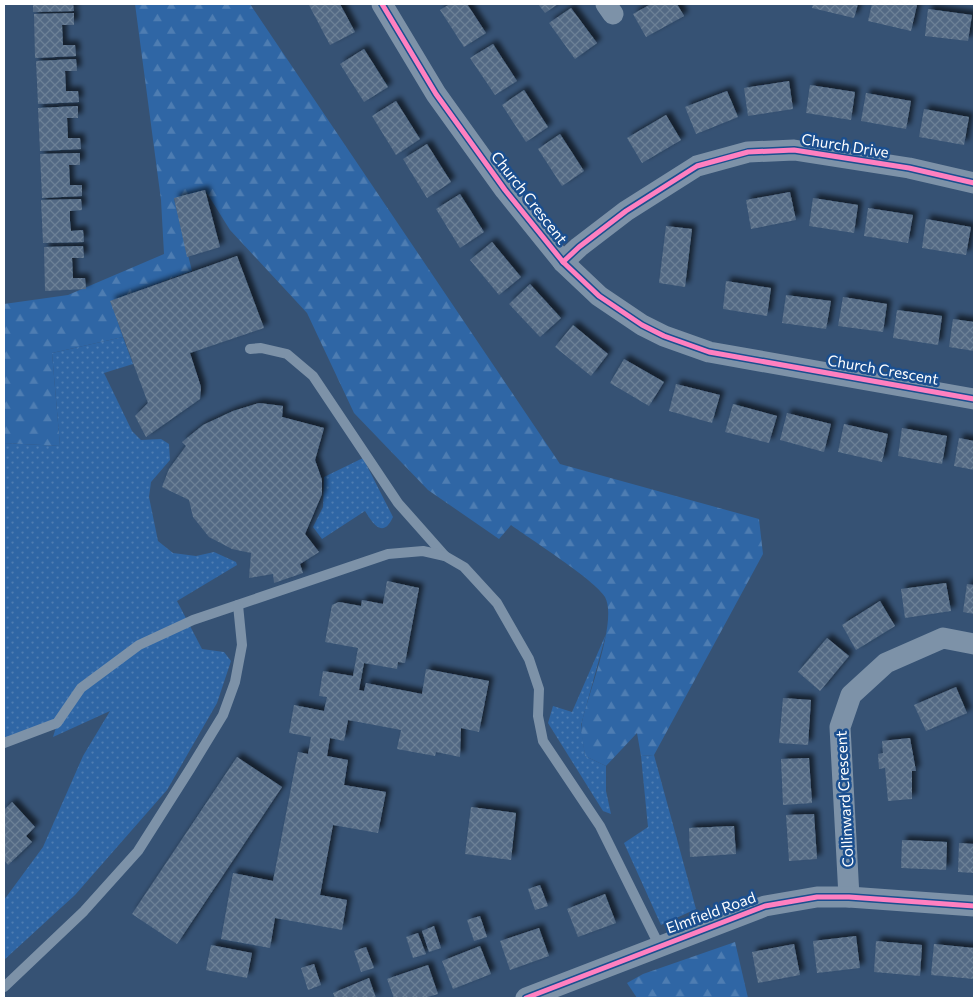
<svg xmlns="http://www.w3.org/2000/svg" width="978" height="1002" viewBox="0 0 978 1002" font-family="Commissioner,sans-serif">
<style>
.grass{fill:url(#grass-dots)}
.forest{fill:url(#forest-firs)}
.building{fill:url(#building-cross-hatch);filter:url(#shadow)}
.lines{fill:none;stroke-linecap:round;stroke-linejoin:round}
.lane{stroke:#7d92a8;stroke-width:10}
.street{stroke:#7d92a8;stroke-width:21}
.cycleway-casing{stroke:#1b4f8f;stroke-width:8}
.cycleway{stroke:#ff80c0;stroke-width:5}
.labels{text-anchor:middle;stroke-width:5;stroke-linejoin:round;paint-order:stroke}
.street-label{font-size:15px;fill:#fff;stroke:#1b4f8f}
</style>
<defs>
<pattern id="grass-dots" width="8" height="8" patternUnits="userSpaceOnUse" patternTransform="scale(1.25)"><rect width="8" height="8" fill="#2f66a5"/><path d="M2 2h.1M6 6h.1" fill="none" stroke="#4e7db2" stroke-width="1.8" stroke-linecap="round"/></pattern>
<pattern id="forest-firs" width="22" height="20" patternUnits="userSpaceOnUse" patternTransform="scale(1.25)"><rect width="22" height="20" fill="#2f66a5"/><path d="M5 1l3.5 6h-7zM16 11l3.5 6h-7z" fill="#4e7db2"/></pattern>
<pattern id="building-cross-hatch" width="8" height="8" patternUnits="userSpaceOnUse" patternTransform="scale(1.25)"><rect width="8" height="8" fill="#526984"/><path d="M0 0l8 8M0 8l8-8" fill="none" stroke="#6c8096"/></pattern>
<filter id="shadow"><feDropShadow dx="4.5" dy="-4.5" stdDeviation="2.5" flood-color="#0009"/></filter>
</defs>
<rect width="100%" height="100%" fill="#365274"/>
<g class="grass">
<path d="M123 337 133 364 104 373 132 431 141 440 161 439 169 444 170 460 151 482 149 497 158 541 173 553 196 556 214 552 236 562 237 565 177 601 202 649 224 652 231 661 217 703 167 790 75 895 4 960V900L43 847 83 756 110 711 53 737 57 724 4 743V443L60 446 52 353Z"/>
<path d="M363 458 393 517C383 539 373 524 365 511L322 539 313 527 323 507 324 477Z"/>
<path d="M606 634 581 725 585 756 606 766V791L611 814 603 811 548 723 553 706 572 712Z"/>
<path d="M654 755 696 909 661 925 624 843 648 827 641 756Z"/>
</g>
<g class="forest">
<path d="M135 4H250L560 464 759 519 763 554 654 755 641 756 637 733 606 766 585 756C584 746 580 733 582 722 588 694 618 621 605 597 595 580 530 539 511 525L499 539 428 490 354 413 307 313 230 230 205 190 174 199 192 271 111 301 123 337 52 353 60 446 4 443V304L68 295 164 254 161 200Z"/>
<path d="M735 942 748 998H637L627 983 643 974Z"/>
</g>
<g class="building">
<path d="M33 4H73L74 11 33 12Z"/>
<path d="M340 4 355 32 330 45 309 5Z"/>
<path d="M450 4H467L486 33 464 47 440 10Z"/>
<path d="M538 4H558L545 13Z"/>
<path d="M651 4H677L684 16 646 37 633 14Z"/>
<path d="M813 4H858L854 18 812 8Z"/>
<path d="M872 4 917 5 911 31 868 21Z"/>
<path d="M571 8 597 43 575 59 549 23Z"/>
<path d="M928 9 972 15 968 41 925 36Z"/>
<path d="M74 13V25H62L63 45H75L76 56 35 58 34 14Z"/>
<path d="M493 44 517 81 495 95 470 58Z"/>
<path d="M364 49 388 87 364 102 340 64Z"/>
<path d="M76 59 77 71H65L66 91H78L79 102 38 104 36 61Z"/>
<path d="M789 81 793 109 748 116 744 88Z"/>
<path d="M810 85 855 92 851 120 806 113Z"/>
<path d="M524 90 548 127 526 142 502 105Z"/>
<path d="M727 91 738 117 696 134 685 107Z"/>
<path d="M866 93 911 101 906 129 861 121Z"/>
<path d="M396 101 420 139 396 155 372 116Z"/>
<path d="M78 106V118H67L68 138H80L81 149 40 151 38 108Z"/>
<path d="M924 109 969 117 964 145 919 137Z"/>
<path d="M666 115 681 140 642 163 627 138Z"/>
<path d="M560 134 584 171 562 186 538 149Z"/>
<path d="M427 144 451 182 427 198 403 159Z"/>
<path d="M80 153V165H69L70 185H82V196L42 198 40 154Z"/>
<path d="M205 190 220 247 187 257 174 198Z"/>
<path d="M790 192 796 220 751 229 746 200Z"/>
<path d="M460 194 484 232 460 248 436 209Z"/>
<path d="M813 198 858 205 854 233 809 226Z"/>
<path d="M81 199 82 210 70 211V221L71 231 83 230 84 242 43 243 41 200Z"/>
<path d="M868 208 913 215 908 243 864 236Z"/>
<path d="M926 219 971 227 966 255 922 248Z"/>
<path d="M666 226 692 229 685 287 659 283Z"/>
<path d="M492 242 521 277 499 295 470 260Z"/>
<path d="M83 246 84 258H72L73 278H85L86 289 45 291 44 247Z"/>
<path d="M237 256 264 328 190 353 201 387 200 399 146 437 135 416 148 403 110 301Z"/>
<path d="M726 281 771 288 767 316 723 309Z"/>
<path d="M530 284 561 318 540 337 509 304Z"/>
<path d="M786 295 831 301 826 329 782 323Z"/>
<path d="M843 297 887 304 883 332 838 326Z"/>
<path d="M897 310 942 316 938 345 893 338Z"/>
<path d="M953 319 974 322V351L949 347Z"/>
<path d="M573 325 608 354 591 376 555 347Z"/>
<path d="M624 359 664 382 649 406 610 383Z"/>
<path d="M676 384 720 395 712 423 669 411Z"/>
<path d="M259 403 283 406 282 417 324 428 315 460 322 480V494L305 534 319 552 300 564 303 573 274 583 273 574 249 578 251 553 232 549 209 537 193 517 189 500 162 487 169 469 186 446 182 442 203 425 233 411Z"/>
<path d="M733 404 777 416 769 443 725 432Z"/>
<path d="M787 413 831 424 824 452 780 440Z"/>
<path d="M844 424 888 434 882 462 838 452Z"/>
<path d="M902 428 947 436 942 464 898 456Z"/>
<path d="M959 438 974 441V470L954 466Z"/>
<path d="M387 581 419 588 405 663 398 662 397 669 364 663 359 690 364 691 366 683 422 694 426 669 489 681 479 732 461 728 460 757 436 752 435 756 397 749 401 730 348 720 344 741 330 738 327 756 348 760 344 785 386 792 378 833 333 825 320 895 347 900 342 930 275 918 270 948 221 939 233 873 273 881 298 752 308 754 311 737 289 733 294 705 324 711 327 697 319 696 323 671 353 676 358 648 325 642 332 605 339 602 361 606 362 600 383 604Z"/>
<path d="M946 583 951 611 905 618 901 589Z"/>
<path d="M967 584 974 585V614L963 612Z"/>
<path d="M880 601 895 626 856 650 842 625Z"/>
<path d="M827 638 849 656 820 691 798 672Z"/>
<path d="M956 687 967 713 926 731 914 705Z"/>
<path d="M783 698 811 700 808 745 779 743Z"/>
<path d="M910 738 916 771H912V799L888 801 885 768 879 769 878 754 883 753 882 741Z"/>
<path d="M237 757 282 787 177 944 132 914Z"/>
<path d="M809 758 812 803 783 805 781 759Z"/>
<path d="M12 802 35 827 26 836 32 842 8 865 4 860V810Z"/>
<path d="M471 807 516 813 511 860 465 854Z"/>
<path d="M814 814 817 859 789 861 786 815Z"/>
<path d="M734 826 736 854 690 857 689 828Z"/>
<path d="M902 840 947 842 946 870 901 868Z"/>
<path d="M959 843 974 844V873L958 872Z"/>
<path d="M540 885 548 906 535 910 528 889Z"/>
<path d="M605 894 616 923 578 937 567 909Z"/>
<path d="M480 916 487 937 474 941 467 920Z"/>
<path d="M434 926 441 948 429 952 422 931Z"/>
<path d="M539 928 549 956 510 970 500 941Z"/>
<path d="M418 933 426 954 413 958 406 937Z"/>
<path d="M856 936 860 968 817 973 813 941Z"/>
<path d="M876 941 922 945 920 976 874 972Z"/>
<path d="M794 944 800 975 758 983 752 952Z"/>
<path d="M934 944 974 948V979L931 975Z"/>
<path d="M211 945 252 953 247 978 206 970Z"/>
<path d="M480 946 491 974 453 989 442 961Z"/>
<path d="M366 947 374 968 361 972 354 951Z"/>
<path d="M314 964 321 985 308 990 301 968Z"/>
<path d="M428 965 438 994 424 998H394L387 979Z"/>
<path d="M369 978 376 998H335L333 993Z"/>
</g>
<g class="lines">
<g class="lane">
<path d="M250 349 261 348 287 354 313 376 398 503 445 556"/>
<path d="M4 743 57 723 81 688 139 645 193 620 388 554 423 551 445 556 464 567 497 603 529 659 539 689 538 716 543 741 600 826 659 945"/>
<path d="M4 987 84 911 138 851 190 769 223 715 235 682 242 645 238 605"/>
</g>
<g class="street">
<path d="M382 4 436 94 505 190 563 262 599 296 642 325 664 336 709 352 974 399"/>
<path d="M606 4 613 14"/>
<path d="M563 262 579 247 626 211 697 166 748 152 794 150 909 168 974 183"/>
<path d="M849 897 840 727 851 695 886 663 943 638 974 644"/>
<path d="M526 998 765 906 817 897H849L974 906"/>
</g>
<defs>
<g id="cycleway">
<path d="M382 4 436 94 505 190 563 262 599 296 642 325 664 336 709 352 974 399"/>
<path d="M563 262 579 247 626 211 697 166 748 152 794 150 909 168 974 183"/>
<path d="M526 998 765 906 817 897H849L974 906"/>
</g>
</defs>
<use href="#cycleway" class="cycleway-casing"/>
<use href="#cycleway" class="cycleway"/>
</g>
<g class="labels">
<g class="street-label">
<text transform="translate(845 146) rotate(9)" y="5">Church Drive</text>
<text transform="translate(529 198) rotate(52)" y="5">Church Crescent</text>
<text transform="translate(883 370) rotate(10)" y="5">Church Crescent</text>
<text transform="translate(845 799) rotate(-93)" y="5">Collinward Crescent</text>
<text transform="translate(711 913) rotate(-20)" y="5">Elmfield Road</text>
</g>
</g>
<rect width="978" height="1002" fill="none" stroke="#ffffff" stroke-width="10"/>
</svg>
